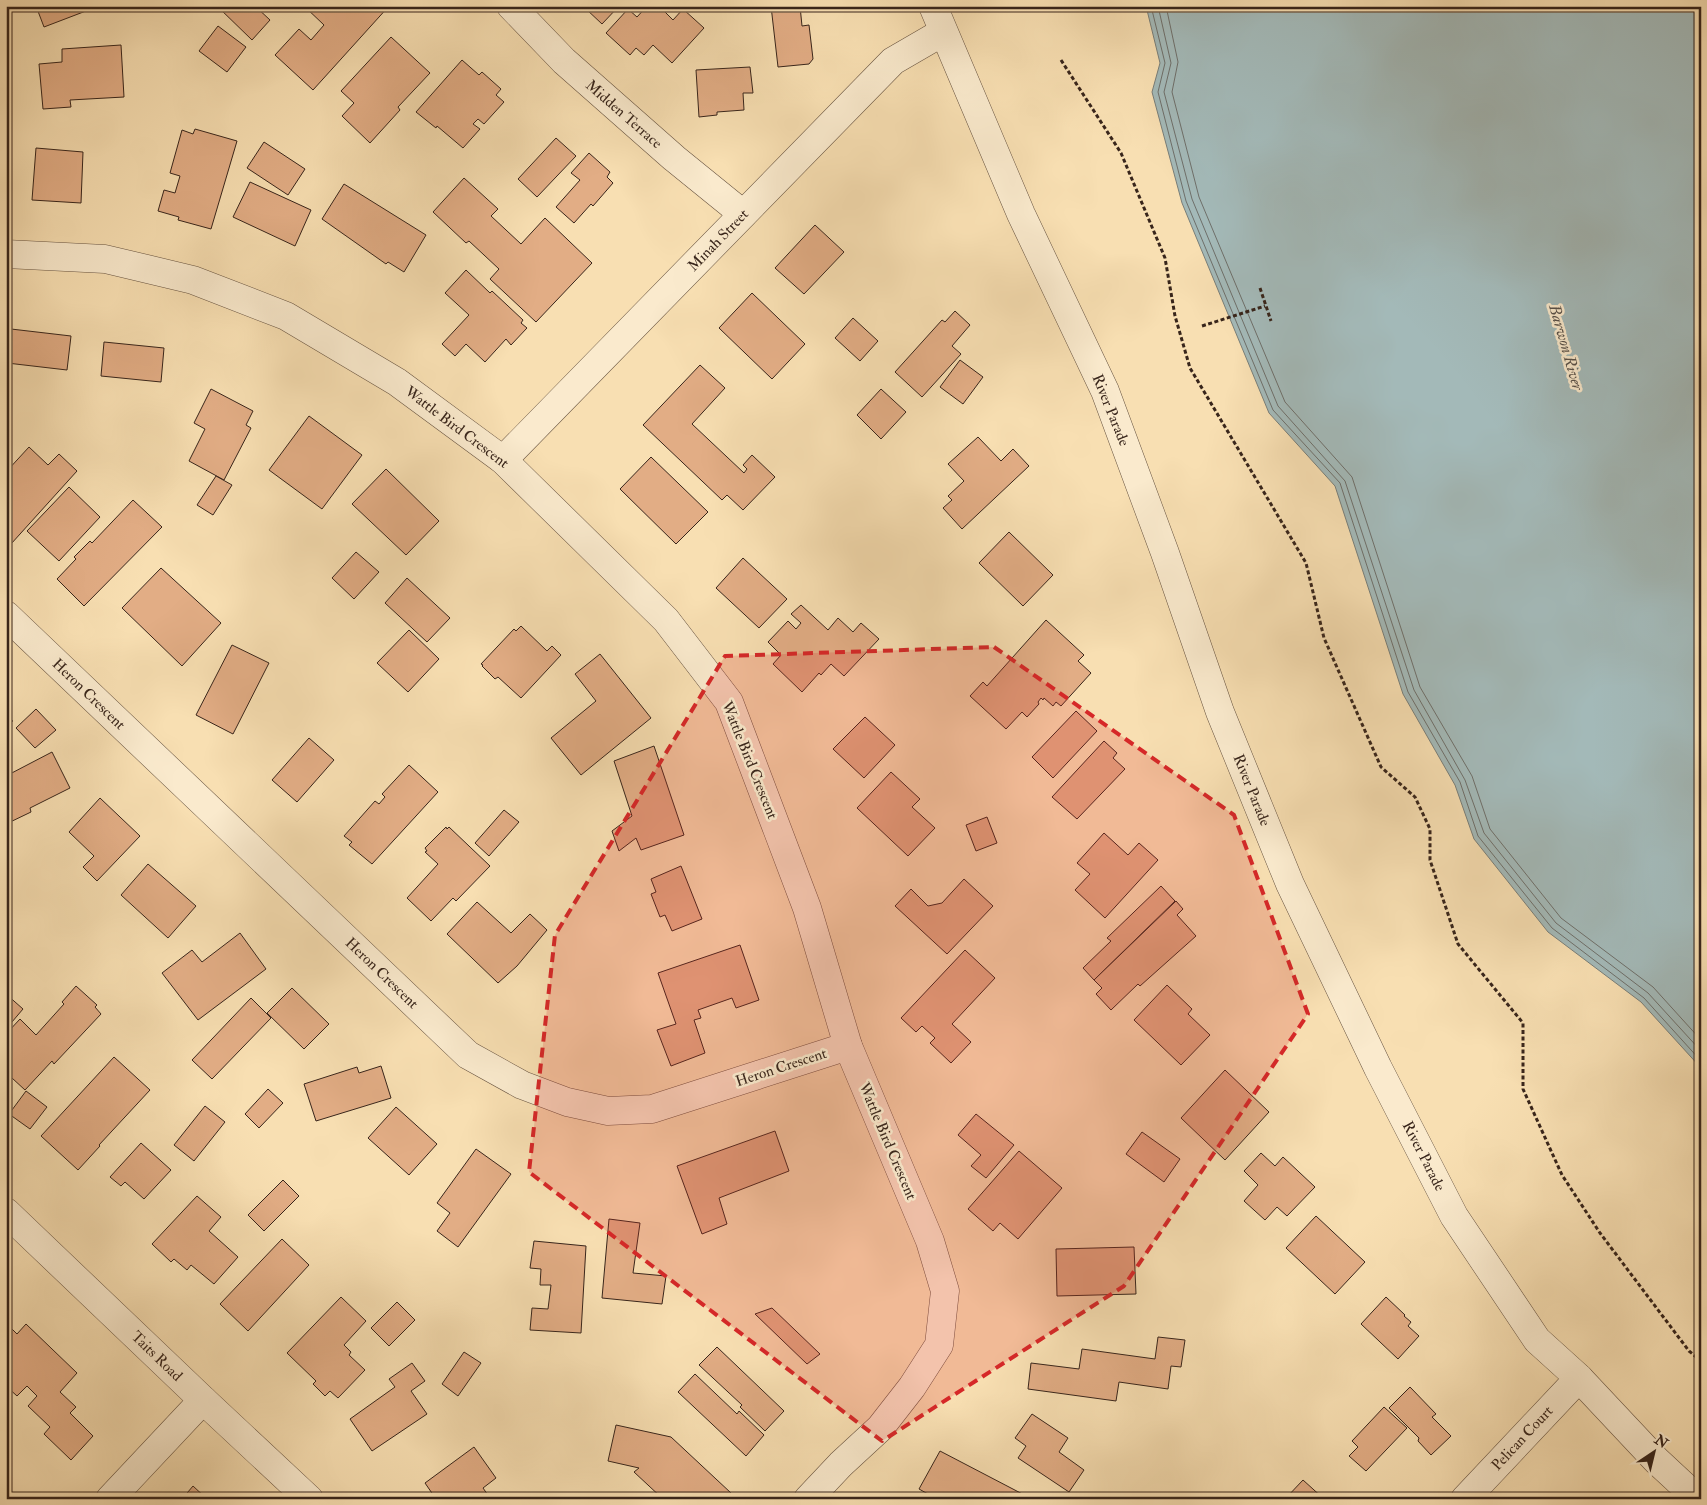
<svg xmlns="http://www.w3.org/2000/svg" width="1707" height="1505" viewBox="0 0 1707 1505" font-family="'IM FELL Double Pica',serif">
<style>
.water{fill:#a3b9b8;stroke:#787e79}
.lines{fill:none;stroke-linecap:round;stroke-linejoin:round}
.shore{stroke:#6e6f6a;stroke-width:1}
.building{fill:#e2ad85;stroke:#38251b}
.street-casing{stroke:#685441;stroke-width:29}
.path{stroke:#38251b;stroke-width:3;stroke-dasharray:4 2.5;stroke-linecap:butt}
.street{stroke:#faeacd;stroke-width:28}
.marked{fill:#d62828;fill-opacity:0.2;stroke:#d62828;stroke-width:4;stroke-dasharray:10 6;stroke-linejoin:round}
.labels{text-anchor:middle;stroke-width:5;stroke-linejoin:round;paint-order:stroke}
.street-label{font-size:15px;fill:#38251b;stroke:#faeacd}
.water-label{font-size:16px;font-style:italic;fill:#58514a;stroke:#faeacd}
</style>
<rect width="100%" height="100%" fill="#f8dfb2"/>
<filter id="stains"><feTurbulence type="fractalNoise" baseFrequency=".004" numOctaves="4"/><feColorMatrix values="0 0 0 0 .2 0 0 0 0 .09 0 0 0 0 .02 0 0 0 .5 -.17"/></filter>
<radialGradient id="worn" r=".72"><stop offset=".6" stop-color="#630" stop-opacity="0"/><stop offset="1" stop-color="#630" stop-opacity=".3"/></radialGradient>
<path class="water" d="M1146 6H1701V1068L1641 1002 1548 932 1474 839 1455 785 1403 694 1335 486 1269 413 1182 203 1152 92 1160 63Z"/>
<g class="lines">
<g class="shore">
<path d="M1151 6 1165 63 1158 92 1186 201 1273 410 1340 483 1408 692 1460 782 1478 836 1552 928 1644 998 1701 1061"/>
<path d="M1158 6 1171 63 1164 92 1192 199 1278 406 1345 481 1414 690 1465 780 1484 833 1556 923 1648 993 1701 1051"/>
<path d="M1166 6 1178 62 1172 92 1199 197 1285 402 1352 477 1420 687 1472 776 1490 829 1561 918 1653 987 1701 1040"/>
</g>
</g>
<g class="building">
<path d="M36 6H99L44 27Z"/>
<path d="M217 6H255L270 20 252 40Z"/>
<path d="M389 6 313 90 275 55 299 29 311 40 324 25 304 6Z"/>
<path d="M587 6H619L602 24 585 8Z"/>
<path d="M647 6H659L673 20 683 9 704 28 672 63 653 45 644 55 636 48 630 55 606 33 628 9 637 17Z"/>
<path d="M771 6H800L802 26 809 25 813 59 809 64 778 67Z"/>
<path d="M218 26 246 47 227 72 199 51Z"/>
<path d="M391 37 430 73 398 107 400 110 370 143 342 116 354 103 341 91Z"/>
<path d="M121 45 124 97 70 100 71 107 43 109 39 64 62 62V49Z"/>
<path d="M462 60 479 75 482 72 501 89 496 95 504 102 484 124 478 119 473 124 480 129 463 148 437 126 436 128 416 112Z"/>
<path d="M750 67 753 93H743L744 110 717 112V115L699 117 696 70Z"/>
<path d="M195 129 237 141 211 229 178 220 179 217 158 211 164 190 175 193 180 176 170 173 182 130 193 134Z"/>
<path d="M556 138 576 156 537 197 518 179Z"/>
<path d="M264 142 305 169 288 195 247 168Z"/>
<path d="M36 148 83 152 81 203 32 200Z"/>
<path d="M589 153 610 172 607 177 613 183 593 206 591 204 574 223 556 207 580 180 571 173Z"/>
<path d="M464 178 498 209 491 216 521 244 545 218 592 263 536 322 490 279 499 269 469 241 466 243 433 212Z"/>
<path d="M250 182 311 210 295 246 233 217Z"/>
<path d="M344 184 426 235 404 272 388 262 386 264 322 219Z"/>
<path d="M815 225 844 252 804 294 775 268Z"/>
<path d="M466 270 490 293 492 291 523 320 521 323 527 328 511 345 506 339 485 362 466 344 455 356 442 344 469 315 445 293Z"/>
<path d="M752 293 805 344 772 379 719 328Z"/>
<path d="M955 311 970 325 952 346 961 354 922 397 895 372 942 320 945 322Z"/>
<path d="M853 318 878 341 860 361 835 338Z"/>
<path d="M11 329 71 336 67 370 7 363Z"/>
<path d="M104 342 164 348 161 382 101 376Z"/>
<path d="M960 360 983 377 963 404 940 387Z"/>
<path d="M700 365 725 388 692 424 744 473 747 469 743 465 752 455 775 477 743 510 727 495 722 500 643 425Z"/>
<path d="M211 389 253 411 246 425 251 428 224 480 189 461 205 429 194 423Z"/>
<path d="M881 389 906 412 881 439 857 415Z"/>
<path d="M309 416 362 455 322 509 269 470Z"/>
<path d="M978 437 1001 461 1013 449 1029 466 962 529 943 508 952 500 948 496 964 481 948 464Z"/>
<path d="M29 447 48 465 59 454 77 471 11 544 6 539V486L10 483 6 479V472Z"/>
<path d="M651 457 708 512 676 544 620 489Z"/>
<path d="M386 469 439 521 406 555 352 504Z"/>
<path d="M216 476 232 485 213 515 197 505Z"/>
<path d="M69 487 100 517 59 561 27 531Z"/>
<path d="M133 500 162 527 84 606 57 579 76 559 74 557 90 541 92 543Z"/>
<path d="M1009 532 1053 575 1023 606 979 563Z"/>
<path d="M356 552 379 572 354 599 332 578Z"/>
<path d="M743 558 787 599 759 628 716 588Z"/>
<path d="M161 568 221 623 182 666 122 608Z"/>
<path d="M407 578 450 618 427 642 385 603Z"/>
<path d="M801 605 828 630 838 618 853 632 861 623 879 639 844 676 831 664 821 675 819 673 802 692 773 664 781 655 768 642 788 621 796 629 801 623 791 614Z"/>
<path d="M1046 620 1084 655 1078 661 1091 673 1061 706 1056 702 1053 706 1044 698 1043 700 1041 698 1038 702 1039 704 1027 717 1022 712 1006 729 970 696 983 682 987 686Z"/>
<path d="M521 626 547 651 552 646 561 655 521 698 498 677 495 679 482 666 483 665 481 664 514 629 516 631Z"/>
<path d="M409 630 439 659 408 692 377 663Z"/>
<path d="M232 645 269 663 233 734 196 715Z"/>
<path d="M600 654 651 718 581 775 551 738 596 701 575 674Z"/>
<path d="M36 709 56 730 35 748 16 728Z"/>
<path d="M1076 711 1097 731 1053 778 1032 757Z"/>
<path d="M6 714 13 721 6 727Z"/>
<path d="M865 717 895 745 864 778 833 749Z"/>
<path d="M309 738 334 760 297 802 272 780Z"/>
<path d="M1104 741 1117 753 1113 758 1125 769 1077 819 1052 797Z"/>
<path d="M654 746 684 835 641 850 636 838 619 851 612 831 632 816 614 761Z"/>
<path d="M52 752 70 788 30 808 31 812 6 824V776Z"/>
<path d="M409 765 438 792 372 864 349 845 352 842 344 836 375 801 379 804 385 797 382 794Z"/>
<path d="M891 772 920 799 912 807 935 828 908 856 857 808Z"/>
<path d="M100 798 140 836 97 881 83 867 94 856 69 832Z"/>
<path d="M504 810 519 822 489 856 475 843Z"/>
<path d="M987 817 997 843 976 851 966 825Z"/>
<path d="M446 827 447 829 449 827 490 866 456 901 453 898 431 921 407 898 438 864 425 852 427 851 425 848Z"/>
<path d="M1104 833 1128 855 1139 843 1158 860 1105 918 1075 890 1090 874 1077 863Z"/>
<path d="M148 864 196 906 168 938 121 895Z"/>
<path d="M681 866 702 919 672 931 665 915 660 917 651 894 656 892 651 879Z"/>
<path d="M964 879 993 906 947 954 895 906 911 889 928 906 942 903Z"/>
<path d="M1161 886 1175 901 1094 980 1083 968 1111 941 1107 938Z"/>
<path d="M1176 901 1183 909 1177 915 1196 936 1140 986 1138 984 1111 1010 1096 994 1102 988 1094 980Z"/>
<path d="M477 902 511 933 530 914 547 930 517 966 498 983 447 934Z"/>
<path d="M240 933 266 969 198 1020 162 973 192 950 202 962Z"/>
<path d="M740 945 759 1000 736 1008 732 998 698 1010 701 1018 694 1020 705 1053 671 1066 657 1030 676 1024 658 973Z"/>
<path d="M965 950 995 978 952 1024 971 1042 951 1063 930 1043 935 1038 922 1026 916 1032 901 1018Z"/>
<path d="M1167 985 1192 1009 1188 1014 1210 1035 1181 1065 1134 1020Z"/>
<path d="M76 986 97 1005 95 1007 101 1014 54 1064 52 1061 25 1090 12 1078 7 1083 6 1034 20 1019 36 1035 64 1004 62 1002Z"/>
<path d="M292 988 329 1024 304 1049 267 1013Z"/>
<path d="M6 994 23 1009 6 1029Z"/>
<path d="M251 998 271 1018 212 1079 192 1060Z"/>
<path d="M114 1057 150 1090 99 1145 100 1146 78 1170 41 1136Z"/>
<path d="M381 1066 391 1098 316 1121 304 1084 357 1067 359 1073Z"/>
<path d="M1225 1070 1269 1112 1225 1160 1181 1118Z"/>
<path d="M268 1089 283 1103 259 1128 245 1114Z"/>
<path d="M26 1091 47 1107 30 1129 9 1114Z"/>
<path d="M205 1106 225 1122 194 1161 174 1145Z"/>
<path d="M396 1107 437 1144 409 1175 368 1138Z"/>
<path d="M976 1114 1014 1145 986 1178 971 1166 981 1155 958 1135Z"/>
<path d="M775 1131 789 1171 719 1198 727 1224 702 1234 677 1166Z"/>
<path d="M1142 1132 1180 1159 1164 1182 1126 1154Z"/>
<path d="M141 1143 171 1170 144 1199 125 1182 121 1186 110 1177Z"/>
<path d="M476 1149 511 1174 458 1247 437 1231 450 1213 437 1203Z"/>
<path d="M1019 1151 1062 1188 1018 1239 1000 1223 993 1231 968 1209Z"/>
<path d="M1261 1153 1275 1166 1283 1157 1315 1187 1287 1216 1277 1207 1265 1220 1244 1201 1258 1185 1244 1171Z"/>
<path d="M283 1180 299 1196 264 1231 248 1215Z"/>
<path d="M197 1196 221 1217 209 1231 238 1257 214 1284 191 1265 187 1270 174 1259 171 1262 152 1244Z"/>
<path d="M1316 1216 1365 1262 1335 1294 1286 1248Z"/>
<path d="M609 1219 640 1223 633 1273 666 1276 662 1304 602 1298Z"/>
<path d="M282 1239 309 1265 248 1331 220 1304Z"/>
<path d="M534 1241 586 1246 581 1333 530 1330 532 1308 548 1309 551 1285H540L541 1269 530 1268Z"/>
<path d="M1134 1247 1136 1294 1057 1296 1056 1249Z"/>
<path d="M341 1297 366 1321 344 1345 351 1352 349 1355 365 1370 338 1398 330 1391 325 1396 313 1384 316 1381 287 1353Z"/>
<path d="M1386 1297 1405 1315 1404 1316 1411 1322 1408 1326 1419 1336 1398 1359 1361 1324Z"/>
<path d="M397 1302 415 1320 389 1346 371 1328Z"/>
<path d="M772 1308 820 1354 807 1364 755 1314Z"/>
<path d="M6 1323 17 1334 26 1324 77 1373 60 1392 76 1407 70 1413 93 1436 71 1460 44 1434 50 1427 28 1406 37 1396 27 1386 17 1396 6 1386Z"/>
<path d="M1158 1337 1185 1340 1181 1367 1171 1366 1168 1389 1119 1382 1116 1401 1028 1389 1031 1363 1079 1369 1082 1349 1155 1359Z"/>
<path d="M717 1347 784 1411 765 1431 740 1407 742 1405 699 1365Z"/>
<path d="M464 1352 481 1363 458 1396 442 1384Z"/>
<path d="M412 1363 425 1381 411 1391 427 1414 372 1451 350 1419 395 1387 389 1379Z"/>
<path d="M695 1374 737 1414 739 1411 764 1435 746 1456 678 1392Z"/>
<path d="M1410 1387 1436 1414 1432 1417 1451 1436 1431 1455 1418 1441 1419 1438 1389 1408Z"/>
<path d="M1384 1407 1407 1428 1366 1471 1349 1456 1358 1447 1352 1441Z"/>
<path d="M1032 1414 1068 1438 1059 1452 1084 1470 1069 1492 1018 1458 1026 1446 1015 1438Z"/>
<path d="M616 1425 671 1437 731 1493 725 1499H663L634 1472 639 1468 608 1461Z"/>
<path d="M474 1447 496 1478 483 1488 490 1498 436 1499 425 1483Z"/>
<path d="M940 1451 1032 1499H937L919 1489Z"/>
<path d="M1303 1480 1324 1499H1285Z"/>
<path d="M193 1486 207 1499H182Z"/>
</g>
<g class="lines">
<defs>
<g id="street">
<path d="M511 6 564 61 674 158 743 214"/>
<path d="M933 6 1021 214 1105 391 1165 553 1220 712 1290 884 1378 1068 1454 1216 1537 1340 1579 1378 1656 1460 1698 1499"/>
<path d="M6 254 105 259 193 280 286 316 397 382 503 460 666 620 729 702 807 908 848 1046 930 1241 945 1291 939 1345 912 1387 880 1428 841 1464 808 1499"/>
<path d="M503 460 893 61 943 32"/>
<path d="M6 615 468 1055 522 1085 567 1102 608 1111 652 1109 848 1046"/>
<path d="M6 1212 203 1400 309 1499"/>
<path d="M110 1499 203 1400"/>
<path d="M1465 1499 1579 1378"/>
</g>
</defs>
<use href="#street" class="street-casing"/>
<g class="path">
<path d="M1061 60 1121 153 1165 258 1175 316 1190 368 1306 563 1324 638 1381 767 1415 797 1430 829V860L1458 944 1523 1023V1089L1562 1175 1600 1233 1689 1351 1701 1361"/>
<path d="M1260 288 1271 321"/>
<path d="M1202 326 1265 306"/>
</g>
<use href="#street" class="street"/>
</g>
<path class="marked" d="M994 647 1234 815 1308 1014 1124 1286 882 1441 529 1172 555 935 725 656Z"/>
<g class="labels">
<g class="street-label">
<text transform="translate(624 114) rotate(41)" y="5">Midden Terrace</text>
<text transform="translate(718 240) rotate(-46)" y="5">Minah Street</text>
<text transform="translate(1111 410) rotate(68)" y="5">River Parade</text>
<text transform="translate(457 427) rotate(37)" y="5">Wattle Bird Crescent</text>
<text transform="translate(89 694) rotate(44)" y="5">Heron Crescent</text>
<text transform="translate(750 760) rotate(68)" y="5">Wattle Bird Crescent</text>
<text transform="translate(1252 790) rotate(68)" y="5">River Parade</text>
<text transform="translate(382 973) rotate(44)" y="5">Heron Crescent</text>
<text transform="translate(781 1067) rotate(-18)" y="5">Heron Crescent</text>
<text transform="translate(888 1141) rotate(67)" y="5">Wattle Bird Crescent</text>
<text transform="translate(1424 1156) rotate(63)" y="5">River Parade</text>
<text transform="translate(157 1356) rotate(44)" y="5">Taits Road</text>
<text transform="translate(1522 1438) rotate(-47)" y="5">Pelican Court</text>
</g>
<g class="water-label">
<text transform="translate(1567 347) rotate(74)" y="6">Barwon River</text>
</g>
</g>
<rect width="1707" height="1505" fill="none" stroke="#f8dfb2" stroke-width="25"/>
<rect x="8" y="8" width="1692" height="1490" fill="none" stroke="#38251b" stroke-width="2.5"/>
<rect x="12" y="12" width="1682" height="1480" fill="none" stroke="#38251b"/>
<g transform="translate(1654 1452) rotate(35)" stroke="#faeacd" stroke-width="4" paint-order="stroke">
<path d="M0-4L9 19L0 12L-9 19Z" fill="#38251b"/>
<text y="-8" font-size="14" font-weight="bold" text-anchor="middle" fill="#38251b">N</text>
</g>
<rect width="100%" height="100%" filter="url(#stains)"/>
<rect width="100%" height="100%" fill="url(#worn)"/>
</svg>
